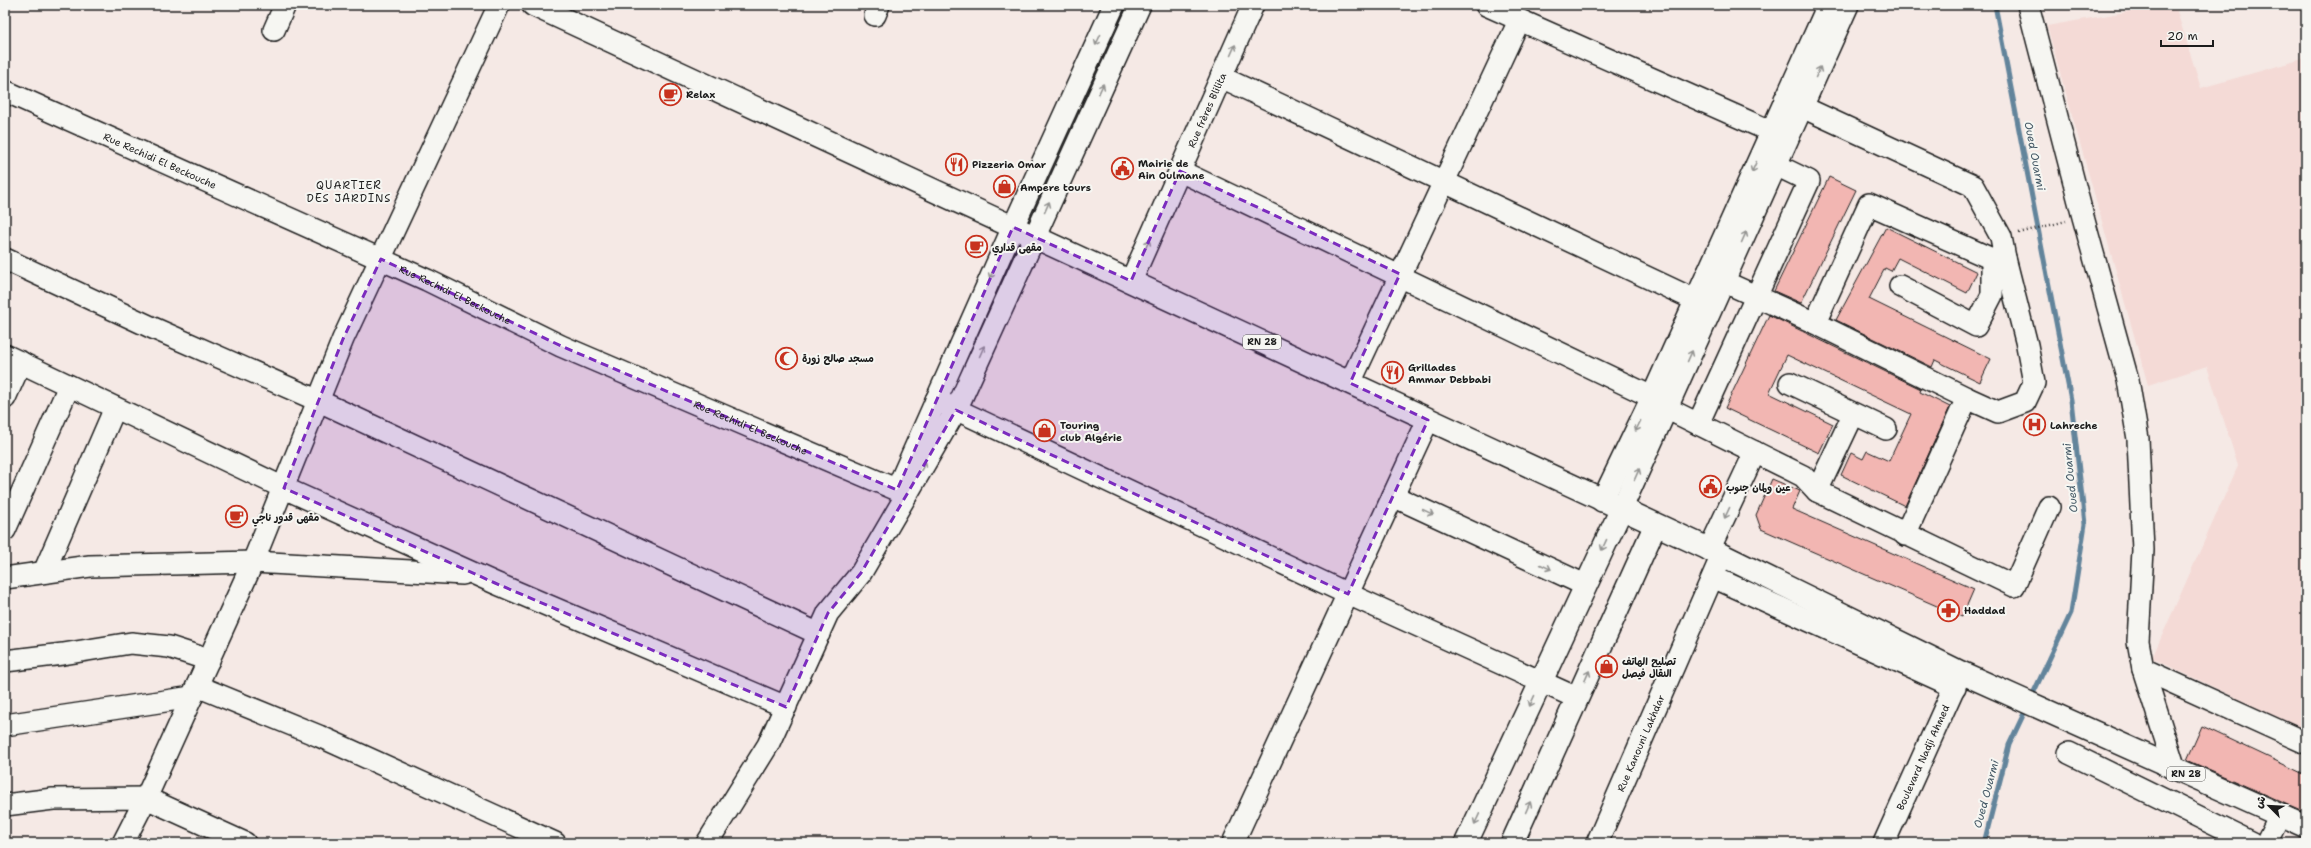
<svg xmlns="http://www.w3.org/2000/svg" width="2311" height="848" viewBox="0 0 2311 848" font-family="'Shantell Sans','Playpen Sans Arabic',sans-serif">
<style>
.built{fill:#f4dad6}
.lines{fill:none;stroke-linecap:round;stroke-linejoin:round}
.stream{stroke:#62849b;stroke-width:5}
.building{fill:#f2b6b2;stroke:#1c1c1c}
.minor-casing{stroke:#1c1c1c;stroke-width:24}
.major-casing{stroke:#1c1c1c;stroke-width:25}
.path{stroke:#1c1c1c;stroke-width:2.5;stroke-dasharray:1 3;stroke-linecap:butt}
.minor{stroke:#f6f6f2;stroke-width:21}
.major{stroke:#f6f6f2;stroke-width:22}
.oneway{stroke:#949492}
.marked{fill:#7b2cbf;fill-opacity:0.2;stroke:#7b2cbf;stroke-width:3;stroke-dasharray:8 5;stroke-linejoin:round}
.labels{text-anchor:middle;stroke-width:4;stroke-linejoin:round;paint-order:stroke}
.shield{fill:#f6f6f2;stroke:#5d5d5c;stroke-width:1}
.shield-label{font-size:9px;font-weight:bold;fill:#1c1c1c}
.poi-label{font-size:10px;font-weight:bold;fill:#1c1c1c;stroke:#f6f6f2;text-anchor:start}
.street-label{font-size:10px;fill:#1c1c1c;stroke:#f6f6f2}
.water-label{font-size:11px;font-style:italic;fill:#455966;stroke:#f6f6f2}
.neighbourhood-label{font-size:11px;letter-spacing:1px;fill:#1c1c1c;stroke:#f6f6f2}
</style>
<rect width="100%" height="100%" fill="#f5e9e5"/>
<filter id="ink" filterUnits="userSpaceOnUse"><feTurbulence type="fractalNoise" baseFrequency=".025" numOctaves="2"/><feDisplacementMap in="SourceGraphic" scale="8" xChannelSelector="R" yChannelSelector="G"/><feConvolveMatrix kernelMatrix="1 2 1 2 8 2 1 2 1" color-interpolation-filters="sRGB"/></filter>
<g filter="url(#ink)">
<path class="built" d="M2165 5H2175L2201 88 2306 58V731L2152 658 2238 466 2207 366 2148 385 2047 26Z"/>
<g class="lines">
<g class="stream">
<path d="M1995 5 2071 400 2085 524 2071 613 2031 698"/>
<path d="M1984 843 2009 745 2027 707"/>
</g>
</g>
<g class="building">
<path d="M1829 177 1856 190 1801 303 1774 291Z"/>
<path d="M1886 227 1977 272 1967 293 1898 258 1891 271 1885 268 1869 299 1991 359 1980 382 1935 360 1932 367 1836 320Z"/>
<path d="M1769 315 1921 389 1920 392 1950 407 1905 506 1841 475 1851 453 1863 459 1867 451 1889 461 1911 414 1787 355 1769 393 1833 424 1819 453 1725 408Z"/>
<path d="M1772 479 1800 491 1792 509 1974 589 1962 617 1761 529 1756 515Z"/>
<path d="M2202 726 2306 775V813L2187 760Z"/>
</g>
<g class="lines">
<defs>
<g id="minor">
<path d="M1486 5 1770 131"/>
<path d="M2028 5 2083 217 2128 380 2138 439 2143 550 2138 641 2143 669 2175 769"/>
<path d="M875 15 879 5"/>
<path d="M274 30 285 5"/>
<path d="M1221 77 1708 306"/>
<path id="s1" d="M5 91 427 280 561 346 907 494"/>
<path d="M1180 171 1652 397 1666 408 1803 476 1817 491 2014 586 2049 507"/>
<path d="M5 259 153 328 319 401 819 634"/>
<path d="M1707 274 1815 323 1869 204 1992 259 2005 258 2001 237 1973 186 1785 99"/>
<path id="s2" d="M1131 281 1253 5"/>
<path d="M1900 286 1976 326 1992 295V259"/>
<path d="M1815 323 1967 398 1905 535"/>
<path d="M5 355 284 488 495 583 786 707"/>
<path d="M1350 383 1519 21"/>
<path d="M1790 383 1886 429"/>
<path d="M5 398 21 362"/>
<path d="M1967 398 1998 412 2025 402 2034 383 2027 345 2005 258"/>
<path d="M936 400 1348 594 1577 698"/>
<path d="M1698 424 1809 181 1776 165"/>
<path d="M899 484 1013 227 1114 5"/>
<path d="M1817 491 1853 415"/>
<path d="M1393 496 1585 585"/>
<path d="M1602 501 1652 397 1828 5"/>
<path d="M1621 510 1848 5"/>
<path d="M5 530 69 386"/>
<path d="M1709 550 1755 452"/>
<path d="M44 572 115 408"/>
<path d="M1713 577 1955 687"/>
<path d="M5 578 90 566 253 562 463 574"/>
<path d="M5 661 63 654 131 643 169 647 209 660"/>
<path d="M2143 669 2306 743"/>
<path d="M197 686 319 736 555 843"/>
<path d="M5 725 192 697"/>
<path d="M2069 753 2252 843"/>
<path d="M5 805 53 799 146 798 245 843"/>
<path d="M123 843 146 798 253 562 343 339 499 5"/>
<path d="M707 843 768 745 828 613 861 573 956 410 1140 5"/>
<path d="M1233 843 1428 420"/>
<path id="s3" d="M1597 843 1722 555"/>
<path id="s4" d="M1884 843 1960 674"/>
<path d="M2266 843 2280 815"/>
</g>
<g id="major">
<path d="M533 5 1722 555 1960 672 2306 827"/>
<path d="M1466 843 1621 510"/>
<path d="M1512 843 1655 526"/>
</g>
</defs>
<use href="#minor" class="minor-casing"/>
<use href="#major" class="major-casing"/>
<path class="path" d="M2019 233 2066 221"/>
<use href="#minor" class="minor"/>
<use href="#major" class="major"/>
</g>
<defs><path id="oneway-shaft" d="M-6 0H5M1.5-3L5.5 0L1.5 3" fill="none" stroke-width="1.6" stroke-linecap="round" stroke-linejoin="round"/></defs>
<g class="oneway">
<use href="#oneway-shaft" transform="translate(1098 40) rotate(115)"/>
<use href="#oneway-shaft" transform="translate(1233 50) rotate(-66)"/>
<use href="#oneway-shaft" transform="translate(1818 72) rotate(-66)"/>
<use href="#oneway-shaft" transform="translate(1101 89) rotate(-65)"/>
<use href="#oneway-shaft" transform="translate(1754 167) rotate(114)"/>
<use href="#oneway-shaft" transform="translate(1047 207) rotate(-66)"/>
<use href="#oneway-shaft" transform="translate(1744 237) rotate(-66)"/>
<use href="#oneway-shaft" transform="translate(1147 245) rotate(-66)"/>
<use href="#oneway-shaft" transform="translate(992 273) rotate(114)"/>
<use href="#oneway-shaft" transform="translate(982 351) rotate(-66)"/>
<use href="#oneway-shaft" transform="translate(1690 356) rotate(-66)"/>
<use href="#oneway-shaft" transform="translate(1638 426) rotate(116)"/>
<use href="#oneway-shaft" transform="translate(923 467) rotate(-60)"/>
<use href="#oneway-shaft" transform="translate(1637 474) rotate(-66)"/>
<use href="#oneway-shaft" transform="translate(1428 512) rotate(25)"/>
<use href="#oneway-shaft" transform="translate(1727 513) rotate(115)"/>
<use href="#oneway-shaft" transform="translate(1604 545) rotate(115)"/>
<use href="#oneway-shaft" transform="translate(1546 567) rotate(25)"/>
<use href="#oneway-shaft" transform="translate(1587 676) rotate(-66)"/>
<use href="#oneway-shaft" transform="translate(1532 701) rotate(115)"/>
<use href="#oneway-shaft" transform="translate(1528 807) rotate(-66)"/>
<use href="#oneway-shaft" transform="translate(1477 819) rotate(115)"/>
</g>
</g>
<path class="marked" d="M1180 171 1400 274 1350 383 1428 420 1348 594 956 410 861 573 828 613 786 707 495 583 284 488 343 339 381 259 561 346 897 490 1013 227 1131 281Z"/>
<defs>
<symbol id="cafe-ring" viewBox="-11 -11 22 22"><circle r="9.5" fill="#f6f6f2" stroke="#c8321e" stroke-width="1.5"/><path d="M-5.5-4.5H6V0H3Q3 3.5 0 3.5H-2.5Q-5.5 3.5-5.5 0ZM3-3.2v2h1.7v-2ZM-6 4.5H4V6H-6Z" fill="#c8321e"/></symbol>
<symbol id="restaurant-ring" viewBox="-11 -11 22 22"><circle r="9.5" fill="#f6f6f2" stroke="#c8321e" stroke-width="1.5"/><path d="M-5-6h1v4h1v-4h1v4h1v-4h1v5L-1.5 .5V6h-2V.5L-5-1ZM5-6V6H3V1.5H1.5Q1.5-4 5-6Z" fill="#c8321e"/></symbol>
<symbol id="civic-ring" viewBox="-11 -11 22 22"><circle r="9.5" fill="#f6f6f2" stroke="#c8321e" stroke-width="1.5"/><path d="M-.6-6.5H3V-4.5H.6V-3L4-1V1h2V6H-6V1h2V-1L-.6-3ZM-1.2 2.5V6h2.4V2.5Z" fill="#c8321e"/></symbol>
<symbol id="shop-ring" viewBox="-11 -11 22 22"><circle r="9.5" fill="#f6f6f2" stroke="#c8321e" stroke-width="1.5"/><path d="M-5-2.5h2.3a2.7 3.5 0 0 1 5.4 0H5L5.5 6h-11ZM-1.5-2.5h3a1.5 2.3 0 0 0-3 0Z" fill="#c8321e"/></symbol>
<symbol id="mosque-ring" viewBox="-11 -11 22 22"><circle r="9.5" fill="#f6f6f2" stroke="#c8321e" stroke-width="1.5"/><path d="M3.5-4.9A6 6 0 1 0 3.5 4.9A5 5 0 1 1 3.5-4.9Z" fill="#c8321e"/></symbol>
<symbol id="hospital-ring" viewBox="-11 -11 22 22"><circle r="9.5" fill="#f6f6f2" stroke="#c8321e" stroke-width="1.5"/><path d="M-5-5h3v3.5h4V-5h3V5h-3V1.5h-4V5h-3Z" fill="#c8321e"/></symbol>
<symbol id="pharmacy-ring" viewBox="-11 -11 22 22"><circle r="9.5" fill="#f6f6f2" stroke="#c8321e" stroke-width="1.5"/><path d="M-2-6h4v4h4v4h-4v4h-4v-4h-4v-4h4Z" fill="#c8321e"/></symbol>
</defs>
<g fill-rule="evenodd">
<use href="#cafe-ring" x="658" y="82" width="25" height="25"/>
<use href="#restaurant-ring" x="944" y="152" width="25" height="25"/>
<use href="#civic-ring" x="1110" y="156" width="25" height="25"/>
<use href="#shop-ring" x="992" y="174" width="25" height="25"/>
<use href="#cafe-ring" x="964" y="234" width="25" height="25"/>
<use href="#mosque-ring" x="774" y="346" width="25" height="25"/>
<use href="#restaurant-ring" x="1380" y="360" width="25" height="25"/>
<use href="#hospital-ring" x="2022" y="412" width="25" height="25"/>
<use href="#shop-ring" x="1032" y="418" width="25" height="25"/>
<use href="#civic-ring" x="1698" y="474" width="25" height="25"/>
<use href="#cafe-ring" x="224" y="504" width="25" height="25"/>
<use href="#pharmacy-ring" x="1936" y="598" width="25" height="25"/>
<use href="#shop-ring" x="1594" y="654" width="25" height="25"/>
</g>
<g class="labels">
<g class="shield">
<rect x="1243" y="335" width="38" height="14" rx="3"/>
<rect x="2167" y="767" width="38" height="14" rx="3"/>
</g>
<g class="shield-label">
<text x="1262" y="345">RN 28</text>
<text x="2186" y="777">RN 28</text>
</g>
<g class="poi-label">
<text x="686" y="98">Relax</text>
<text x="1138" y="167">Mairie de<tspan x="1138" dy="12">Ain Oulmane</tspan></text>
<text x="972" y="168">Pizzeria Omar</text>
<text x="1020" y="191">Ampere tours</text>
<text x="992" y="251">مقهى قداري</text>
<text x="802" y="362">مسجد صالح زورة</text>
<text x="1408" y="371">Grillades<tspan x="1408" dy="12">Ammar Debbabi</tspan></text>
<text x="1060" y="429">Touring<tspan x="1060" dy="12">club Algérie</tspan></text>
<text x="2050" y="429">Lahreche</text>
<text x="1726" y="491">عين ولمان جنوب</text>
<text x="252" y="521">مقهى قدور ناجي</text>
<text x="1964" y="614">Haddad</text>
<text x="1622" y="665">تصليح الهاتف<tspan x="1622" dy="12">النقال فيصل</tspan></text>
</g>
<g class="street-label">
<text dy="4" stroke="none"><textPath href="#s2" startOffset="187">Rue frères Blilita</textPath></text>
<text dy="4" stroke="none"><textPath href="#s1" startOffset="170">Rue Rechidi El Beckouche</textPath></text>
<text dy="4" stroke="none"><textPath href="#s1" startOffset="494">Rue Rechidi El Beckouche</textPath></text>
<text dy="4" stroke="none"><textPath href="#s1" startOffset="818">Rue Rechidi El Beckouche</textPath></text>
<text dy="4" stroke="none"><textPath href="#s3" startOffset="109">Rue Kanouni Lakhdar</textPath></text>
<text dy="4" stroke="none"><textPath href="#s4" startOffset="94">Boulevard Nadji Ahmed</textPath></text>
</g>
<g class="water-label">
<text transform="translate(2035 156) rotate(79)" y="4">Oued Ouarmi</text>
<text transform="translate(2070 478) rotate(-96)" y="4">Oued Ouarmi</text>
<text transform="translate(1986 794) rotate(-75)" y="4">Oued Ouarmi</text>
</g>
<g class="neighbourhood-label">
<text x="349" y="189">QUARTIER<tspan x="349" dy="13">DES JARDINS</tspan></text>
</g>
</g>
<rect width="2311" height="848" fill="none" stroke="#f6f6f2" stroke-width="20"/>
<rect x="10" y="10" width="2291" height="828" fill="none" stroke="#1c1c1c" stroke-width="1.5" filter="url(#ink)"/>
<g transform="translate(2269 806) rotate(294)" stroke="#f6f6f2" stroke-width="3" paint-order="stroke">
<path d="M0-3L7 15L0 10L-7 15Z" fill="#1c1c1c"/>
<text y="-6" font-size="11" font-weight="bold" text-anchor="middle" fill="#1c1c1c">ش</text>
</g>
<path d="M2161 40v6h52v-6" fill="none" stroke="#1c1c1c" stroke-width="2"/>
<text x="2167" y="40" font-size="12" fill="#1c1c1c" stroke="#f6f6f2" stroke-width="3" paint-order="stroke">20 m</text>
</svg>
